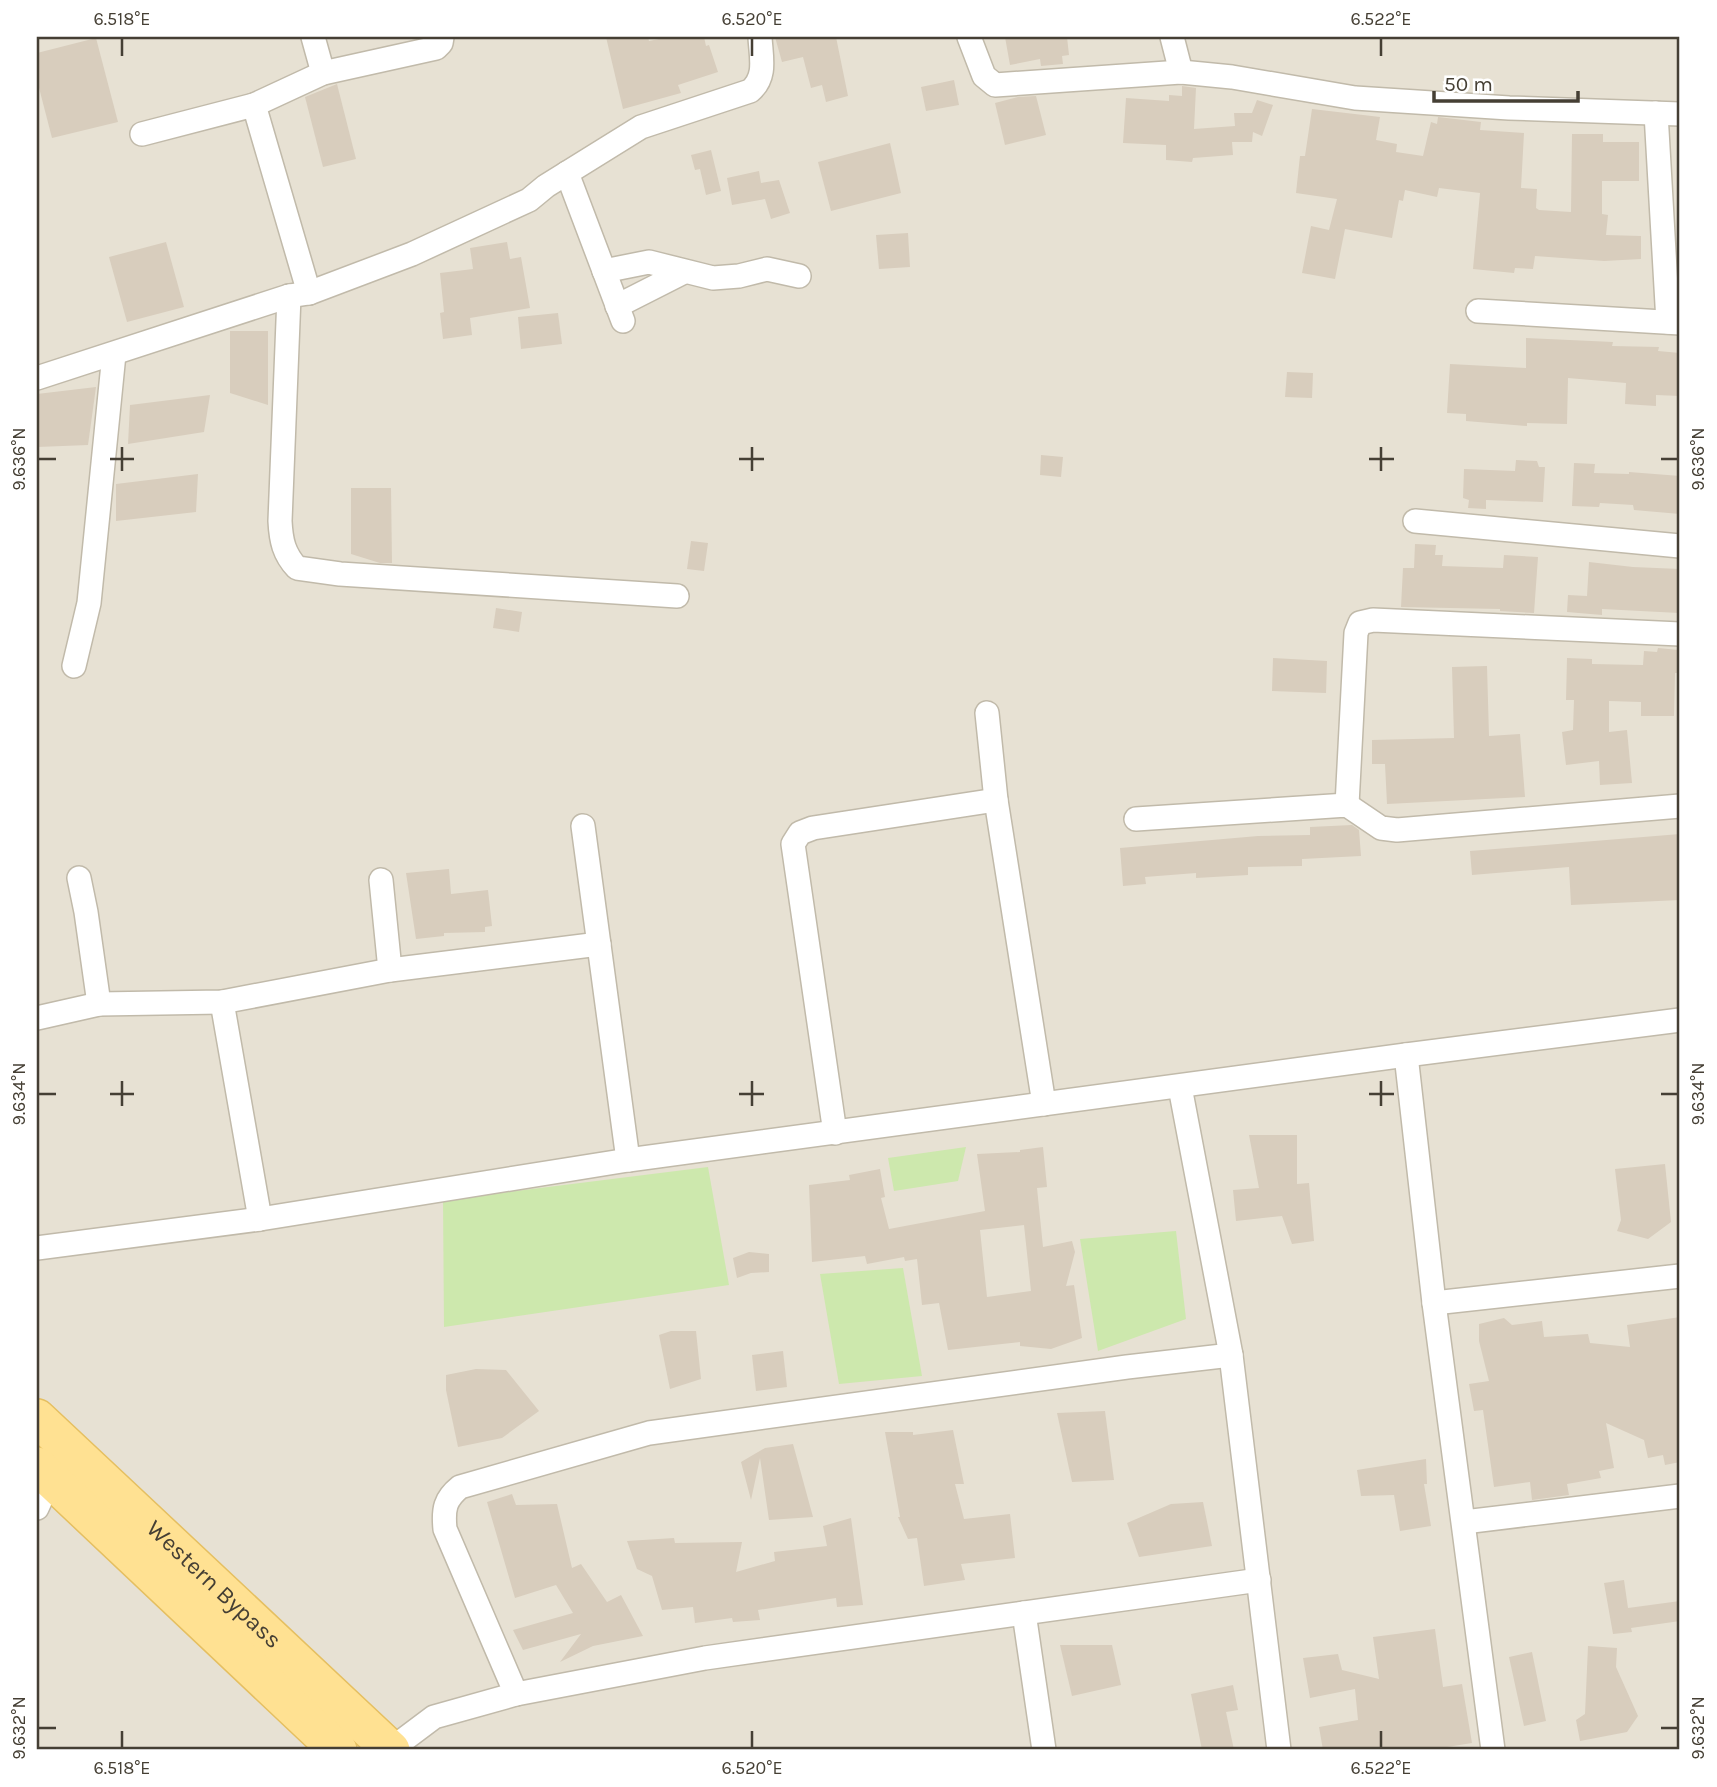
<svg xmlns="http://www.w3.org/2000/svg" width="1717" height="1787" viewBox="0 0 1717 1787" font-family="Karla,sans-serif">
<style>
.residential{fill:#e7e1d3}
.green{fill:#cde8ad}
.building{fill:#d8cdbd;fill-rule:evenodd}
.lines{fill:none;stroke-linecap:round;stroke-linejoin:round}
.street-casing{stroke:#c1baaa;stroke-width:26}
.primary-casing{stroke:#e5bf61;stroke-width:40}
.street{stroke:#fff;stroke-width:23}
.primary{stroke:#ffe192;stroke-width:37}
.ticks{fill:none;stroke:#453f34;stroke-width:2.5}
.labels{text-anchor:middle;stroke-width:7;stroke-linejoin:round;paint-order:stroke}
.street-label{font-size:24px;fill:#453f34;stroke:#fff}
.neatline{fill:none;stroke:#453f34;stroke-width:2.5}
.ticks-label{font-size:18px;text-anchor:middle;fill:#453f34}
</style>
<rect width="100%" height="100%" fill="#f3efe5"/>
<rect class="residential" x="37" y="37" width="1643" height="1713"/>
<g class="green">
<path d="M966 1147 958 1181 894 1191 888 1158Z"/>
<path d="M708 1167 729 1285 444 1327 443 1200Z"/>
<path d="M1176 1231 1186 1319 1098 1351 1080 1239Z"/>
<path d="M903 1268 922 1376 839 1384 820 1274Z"/>
</g>
<g class="building">
<path d="M606 37H648L649 41 669 37H704L706 46 709 45 718 72 678 85 681 93 623 109Z"/>
<path d="M775 37H836L848 96 826 102 822 85 811 88 803 57 782 62Z"/>
<path d="M1005 37H1067L1069 55 1062 56 1063 64 1041 66 1040 59 1010 65Z"/>
<path d="M96 38 118 122 52 138 37 80V53Z"/>
<path d="M954 80 959 105 926 111 921 87Z"/>
<path d="M337 84 356 159 323 167 305 97Z"/>
<path d="M1182 86 1196 88 1194 129 1235 126 1234 113H1252L1257 100 1273 105 1262 136 1253 132 1252 142H1232L1233 155 1193 158 1192 162 1166 160V145L1123 143 1126 98 1169 101V95L1182 96Z"/>
<path d="M1036 96 1046 135 1005 145 995 103 1018 97Z"/>
<path d="M1312 109 1380 117 1376 140 1397 144 1396 152 1423 156 1431 122 1437 124 1438 117 1481 122 1480 130 1524 133 1521 188 1537 189 1536 208 1539 210 1571 212 1572 134H1603V142H1639V181H1602V214L1608 215 1606 235 1641 236V259L1604 261 1535 256 1533 269 1515 268 1514 273 1473 269 1480 193 1439 188 1437 197 1405 190 1403 201 1399 200 1392 238 1345 229 1335 279 1302 273 1311 226 1329 230 1337 199 1296 193 1300 156H1305Z"/>
<path d="M890 143 901 193 831 211 818 162Z"/>
<path d="M711 150 721 191 706 195 700 169 695 170 691 155Z"/>
<path d="M759 171 761 183 779 180 790 213 771 219 765 199 732 205 727 178Z"/>
<path d="M908 233 910 267 879 269 876 235Z"/>
<path d="M166 242 184 307 127 322 109 257Z"/>
<path d="M507 242 510 259 521 257 530 308 470 318 472 335 443 339 440 313 444 312 440 273 473 269 470 248Z"/>
<path d="M558 313 562 344 521 349 518 317Z"/>
<path d="M230 331H268V405L230 393Z"/>
<path d="M1526 338 1613 342 1612 346 1659 347 1658 351 1680 353V396L1656 395V406L1625 404 1626 383 1568 378 1567 424 1527 423V426L1466 421V414L1447 413 1450 364 1526 368Z"/>
<path d="M1287 372 1313 373 1312 398 1285 397Z"/>
<path d="M96 387 88 445 37 447V394Z"/>
<path d="M210 395 204 432 128 444 130 405Z"/>
<path d="M1041 455 1063 457 1061 477 1040 475Z"/>
<path d="M1516 460 1537 461 1539 467H1545L1543 502 1486 500V509L1468 508 1469 500 1463 498 1464 469 1515 471Z"/>
<path d="M1574 463 1595 464 1594 473 1629 474V472L1680 476V514L1634 510 1633 505 1600 503 1599 507 1572 506Z"/>
<path d="M198 474 196 512 116 521V484Z"/>
<path d="M351 488H391L392 563H380L351 554Z"/>
<path d="M691 541 708 543 704 571 687 569Z"/>
<path d="M1415 544 1436 545 1435 555H1443L1442 566 1503 568 1504 555 1538 557 1534 613 1500 611V609L1401 607 1403 568H1414Z"/>
<path d="M1589 562 1633 567 1680 569 1679 613 1602 609V615L1567 612 1568 595 1587 596Z"/>
<path d="M496 608 522 612 519 632 493 628Z"/>
<path d="M1658 648 1679 650 1677 673H1675L1674 716H1641V702L1609 701V732L1627 730 1632 783 1600 785 1599 761 1566 765 1562 732 1573 730 1574 700H1566L1567 658 1592 659V664L1643 665 1644 651 1657 652Z"/>
<path d="M1273 658 1327 661 1326 693 1272 691Z"/>
<path d="M1487 666 1489 736 1520 734 1525 797 1387 804 1385 764H1372V740L1454 738 1452 667Z"/>
<path d="M1352 825 1359 830 1361 856 1302 859V866L1248 867V875L1196 878V873L1145 877 1146 884 1123 886 1120 848 1258 836 1310 835V827Z"/>
<path d="M1680 834V900L1571 905 1569 867 1472 875 1470 851Z"/>
<path d="M449 869 451 894 488 890 492 926 485 927V932L444 933V936L416 939 406 873Z"/>
<path d="M1249 1135H1297V1184L1309 1183 1314 1241 1292 1244 1282 1216 1236 1221 1233 1190 1259 1188Z"/>
<path d="M1043 1147 1047 1187 1037 1188 1043 1247 1072 1241 1075 1252 1066 1286 1074 1285 1082 1338 1051 1349 1020 1346V1342L948 1350 939 1303 922 1305 917 1259 905 1261 904 1257 867 1264 865 1256 812 1262 809 1185 850 1180 849 1175 880 1169 885 1197 881 1198 889 1229 985 1211 977 1154 1020 1152V1150ZM1024 1225 1031 1291 987 1297 980 1230Z"/>
<path d="M1665 1164 1671 1222 1648 1239 1617 1231 1621 1220 1615 1169Z"/>
<path d="M749 1252 769 1254V1272L751 1273 737 1278 733 1258Z"/>
<path d="M1680 1317V1462L1665 1465 1663 1455 1648 1458 1644 1440 1606 1423 1614 1468 1599 1471 1601 1478 1567 1484 1569 1495 1532 1500 1530 1482 1494 1487 1483 1410 1474 1411 1469 1384 1489 1381 1479 1341V1324L1504 1318 1512 1325 1542 1321 1544 1337 1588 1334 1590 1343 1630 1347 1627 1325Z"/>
<path d="M671 1331H696L701 1379 670 1389 659 1335Z"/>
<path d="M783 1351 787 1387 756 1391 752 1355Z"/>
<path d="M476 1369 506 1370 539 1411 502 1438 458 1447 446 1390V1375Z"/>
<path d="M1105 1411 1114 1480 1072 1482 1057 1413Z"/>
<path d="M953 1430 964 1484H955L964 1519 1010 1514 1015 1558 961 1564 965 1580 924 1586 917 1538 908 1539 898 1517H900L885 1432H913V1435Z"/>
<path d="M793 1444 813 1517 769 1520 760 1458 751 1500 741 1462 765 1448Z"/>
<path d="M1426 1459 1427 1484H1424L1431 1526 1400 1531 1394 1495 1361 1496 1357 1470Z"/>
<path d="M512 1494 516 1505 557 1504 572 1568 581 1564 607 1602 621 1595 643 1636 593 1646 560 1662 581 1634 523 1650 513 1630 573 1613 556 1585 515 1598 487 1502Z"/>
<path d="M1203 1502 1212 1546 1139 1557 1127 1523 1171 1504Z"/>
<path d="M851 1518 863 1605 837 1607 836 1598 758 1610 760 1620 733 1622 732 1618 695 1623 693 1607 662 1610 652 1576 637 1569 627 1541 674 1538 675 1543 742 1542 736 1572 775 1561 774 1552 827 1546 823 1526Z"/>
<path d="M1624 1580 1628 1608 1680 1601V1621L1631 1628 1632 1632 1613 1634 1604 1583Z"/>
<path d="M1435 1629 1443 1687 1462 1684 1472 1743 1441 1748V1750H1323L1319 1727 1358 1720 1355 1689 1310 1698 1303 1658 1338 1654 1342 1670 1379 1679 1373 1637Z"/>
<path d="M1060 1645H1112L1121 1685 1072 1696Z"/>
<path d="M1588 1646 1617 1648 1616 1667 1638 1716 1627 1732 1580 1741 1576 1720 1585 1714Z"/>
<path d="M1532 1652 1546 1721 1524 1726 1509 1657Z"/>
<path d="M1233 1685 1238 1710 1226 1712 1234 1750H1202L1191 1694Z"/>
</g>
<g class="lines">
<defs>
<g id="street">
<path d="M313 37 323 73"/>
<path d="M969 37 984 76 995 85 1181 72 1232 77 1355 98 1509 108 1680 114"/>
<path d="M1172 37 1181 72"/>
<path d="M254 105 309 293"/>
<path d="M1656 113 1668 322"/>
<path d="M142 134 254 105 323 73 436 48 441 43 442 37"/>
<path d="M567 173 623 321"/>
<path d="M604 271 649 262 713 278 739 276 767 269 799 276"/>
<path d="M289 296 280 521C281 541 284 554 297 568L340 574 677 596"/>
<path d="M617 306 684 272"/>
<path d="M1478 311 1680 323"/>
<path d="M37 378 289 296 309 293 412 254 529 200 546 186 641 127 750 91C767 77 761 57 760 37"/>
<path d="M1415 521 1680 546"/>
<path d="M74 666 89 603 114 354"/>
<path d="M987 713 996 800"/>
<path d="M1347 805 1356 633 1360 623 1373 620 1680 634"/>
<path d="M1136 819 1347 805 1381 828 1397 830 1680 806"/>
<path d="M583 826 628 1160"/>
<path d="M79 878 86 912 99 1004"/>
<path d="M390 970 599 944"/>
<path d="M222 1002 260 1219"/>
<path d="M37 1018 99 1004 222 1002 390 970 381 880"/>
<path d="M1406 1055 1434 1303 1493 1750"/>
<path d="M1180 1087 1231 1355 1279 1750"/>
<path d="M835 1133 793 844 800 833 813 828 996 800 1044 1104"/>
<path d="M37 1248 260 1219 628 1160 1406 1055 1680 1020"/>
<path d="M1434 1303 1680 1276"/>
<path d="M37 1508 50 1479"/>
<path d="M1464 1522 1680 1496"/>
<path d="M1024 1613 1044 1750"/>
<path d="M516 1694 445 1529C443 1509 445 1499 460 1487L649 1433 1127 1367 1231 1355"/>
<path d="M390 1750 434 1717 516 1694 705 1658 1259 1580"/>
</g>
<g id="primary">
<path id="s1" d="M37 1418 391 1750"/>
<path d="M37 1466 338 1750"/>
</g>
</defs>
<use href="#street" class="street-casing"/>
<use href="#primary" class="primary-casing"/>
<use href="#street" class="street"/>
<use href="#primary" class="primary"/>
</g>
<path class="ticks" d="M122 38V56M752 38V56M1381 38V56M122 447V471M752 447V471M1381 447V471M38 459H56M110 459H134M739 459H764M1369 459H1394M1661 459H1678M122 1081V1106M752 1081V1106M1381 1081V1106M38 1094H56M110 1094H134M739 1094H764M1369 1094H1394M1661 1094H1678M38 1728H56M1661 1728H1678M122 1731V1748M752 1731V1748M1381 1731V1748"/>
<g class="labels">
<g class="street-label">
<text dy="8" stroke="none"><textPath href="#s1" startOffset="243">Western Bypass</textPath></text>
</g>
</g>
<rect width="1717" height="1787" fill="none" stroke="#ffffff" stroke-width="77"/>
<path d="M1434 91v10h144v-10" fill="none" stroke="#453f34" stroke-width="3.5"/>
<text x="1444" y="91" font-size="21" fill="#453f34" stroke="#ffffff" stroke-width="5" paint-order="stroke">50 m</text>
<rect x="38" y="38" width="1640" height="1710" class="neatline"/>
<g class="ticks-label">
<text x="122" y="25">6.518°E</text>
<text x="752" y="25">6.520°E</text>
<text x="1381" y="25">6.522°E</text>
<text transform="translate(19 459) rotate(-90)" y="6">9.636°N</text>
<text transform="translate(1698 459) rotate(-90)" y="6">9.636°N</text>
<text transform="translate(19 1094) rotate(-90)" y="6">9.634°N</text>
<text transform="translate(1698 1094) rotate(-90)" y="6">9.634°N</text>
<text transform="translate(19 1728) rotate(-90)" y="6">9.632°N</text>
<text transform="translate(1698 1728) rotate(-90)" y="6">9.632°N</text>
<text x="122" y="1774">6.518°E</text>
<text x="752" y="1774">6.520°E</text>
<text x="1381" y="1774">6.522°E</text>
</g>
</svg>
